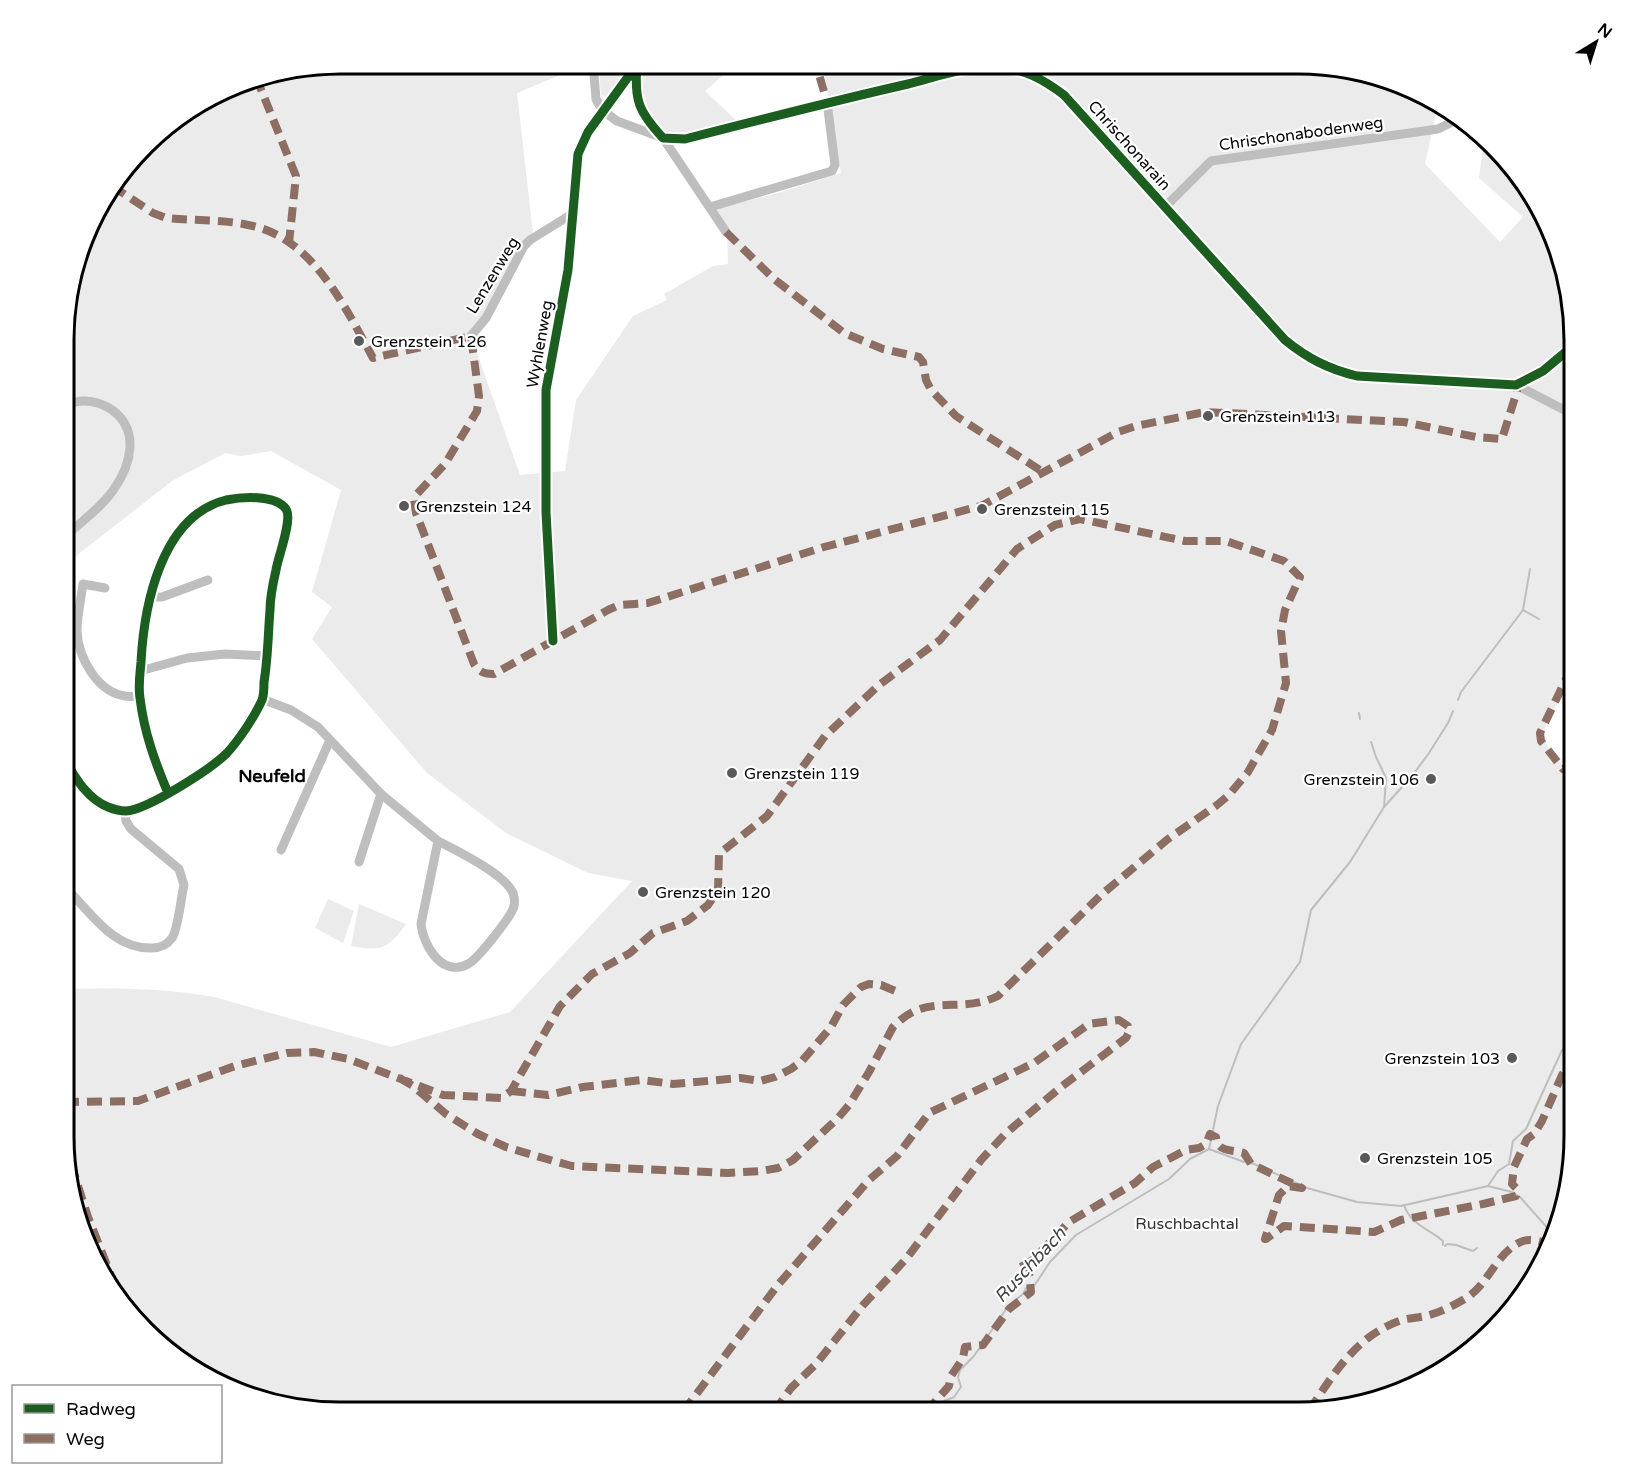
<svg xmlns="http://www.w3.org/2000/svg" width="1638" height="1475" viewBox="0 0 1638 1475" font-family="'Varela Round',sans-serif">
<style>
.green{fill:#ebebeb}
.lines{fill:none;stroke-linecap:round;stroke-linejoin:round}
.stream{stroke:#bebebe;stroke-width:2}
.minor{stroke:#bebebe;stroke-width:9}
.quiet{stroke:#8d6e63;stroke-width:8;stroke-dasharray:15 8;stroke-linecap:butt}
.cycleway-casing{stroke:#fff;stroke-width:13}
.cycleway{stroke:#1b5e20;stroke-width:9}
.poi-dot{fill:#595959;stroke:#fff;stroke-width:2}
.labels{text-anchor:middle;stroke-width:4.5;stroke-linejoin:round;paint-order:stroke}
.street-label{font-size:16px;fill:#000;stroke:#fff}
.poi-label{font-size:16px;fill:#000;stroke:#fff;text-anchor:start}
.park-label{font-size:16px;fill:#323232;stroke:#fff}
.neighbourhood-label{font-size:18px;font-weight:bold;fill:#000;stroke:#fff}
.water-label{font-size:18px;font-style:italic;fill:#434343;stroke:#fff}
.rim{fill:none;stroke:#000;stroke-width:3}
</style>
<rect width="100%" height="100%" fill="#fff"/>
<g class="green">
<path d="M339 63H561L563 74 517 93 533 233 471 336 520 475 565 471 576 400 633 316 667 300 664 294 713 266 728 264 727 229 715 209 781 192 841 173 823 66 810 71 747 63 1317 64 1373 79 1404 95 1437 109 1425 164 1500 242 1523 217 1479 178 1484 140 1506 157 1554 233 1574 321 1575 680C1566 688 1540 727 1544 739 1547 748 1558 759 1563 767L1575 763V1136L1547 1258 1481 1343 1404 1391 1317 1411 339 1412 217 1384 132 1318 84 1241 64 1154V989C115 988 164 988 214 997L391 1047 510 1012 632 881 588 873 506 833 427 773 312 639 332 607 312 592 341 490 271 451 241 456 225 453 172 481 67 563 68 286 100 201 157 131 250 78Z"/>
<path d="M598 63H630V68L607 97 601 95Z"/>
<path d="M646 63H737L705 91 737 121C722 125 698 134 683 135 645 135 641 97 642 69H646Z"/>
<path d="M328 899 354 911 343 943 315 928Z"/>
<path d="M359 904 406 924C389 948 381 952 351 946Z"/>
</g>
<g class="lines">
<g class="stream">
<path d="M1523 610 1539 619"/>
<path d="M1458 700 1461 692 1523 610 1530 569"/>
<path d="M1359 713 1360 719"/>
<path d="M1371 742 1376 757 1386 778 1384 807"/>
<path d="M1209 1149 1218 1106 1241 1044 1300 962 1311 910 1350 862 1384 807 1412 776 1429 753 1448 723 1453 711"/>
<path d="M1248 1164 1252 1163 1307 1188 1357 1202 1401 1206 1488 1186 1498 1171 1509 1164 1513 1141 1526 1129 1562 1050 1575 1041"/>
<path d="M1488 1186 1512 1192 1520 1197 1551 1232"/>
<path d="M1404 1205C1410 1224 1429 1229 1443 1241V1245"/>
<path d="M1445 1246 1447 1244 1456 1245 1473 1251 1477 1248"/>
<path d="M940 1412 944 1401 954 1397 961 1387 958 1377 960 1370 974 1356 1009 1305 1023 1294 1026 1288 1034 1286 1050 1262 1076 1235 1169 1179 1190 1159 1209 1149 1244 1162"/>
</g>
<g class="minor">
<path d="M593 63 596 99 602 110 617 121 663 138 726 232"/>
<path d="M637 63C634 100 638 111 663 138L685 139C759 120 833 101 908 84 936 77 969 65 998 67 1024 69 1043 79 1064 95L1285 340C1307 358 1328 369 1357 376L1516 385 1543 371 1574 345"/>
<path d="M710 207 832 171 835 165 827 102"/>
<path d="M1165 207 1211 161 1438 129 1458 119"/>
<path d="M471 336 486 318 524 246 530 240 572 214"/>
<path d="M1516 385 1574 415"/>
<path d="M67 535C83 520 102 507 114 489 131 465 140 430 112 410 99 401 82 398 68 405"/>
<path d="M105 588 83 584C81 599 77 616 77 631 78 657 97 692 125 696 129 697 135 696 139 696"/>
<path d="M151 597H162L208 580"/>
<path d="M553 641 546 512V390L568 270 578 154 588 132 628 77 636 75"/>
<path d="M140 671 187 658 225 654 268 656"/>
<path d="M262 699 291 710 318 727 381 794 438 841 421 924C423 945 442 978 468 964 478 959 507 921 512 911 515 906 515 899 513 893 505 874 457 851 438 841"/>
<path d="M66 762C76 779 88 799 108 807 113 809 121 811 126 811 147 810 211 769 227 753 239 740 255 716 262 700 264 695 264 688 264 682 268 658 268 635 270 610 270 597 273 583 276 570 278 557 293 519 286 509 275 494 241 497 226 500 161 516 144 606 141 662 140 674 138 686 140 698 144 732 155 762 168 793"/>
<path d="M281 850 330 740"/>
<path d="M359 862 381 794"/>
<path d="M65 887C91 912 112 949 152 948 160 948 167 945 172 938 178 930 181 897 184 885L179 869 131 829 126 821 125 811"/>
</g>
<g class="quiet">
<path d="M779 63 818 71 827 102"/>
<path d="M256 77 296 176 289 243"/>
<path d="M112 186 153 213 166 218C195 221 225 219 253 226 314 240 346 309 373 358L471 336 479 396 477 411 445 464 416 495 414 500 416 513 474 664C479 672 484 674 494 674L608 610 619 605 648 603 824 547 981 506 1118 432 1136 426 1205 412 1404 422 1476 437 1502 439 1517 391 1516 385"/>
<path d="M726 232 774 279 844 333 883 349 919 357 923 362 926 380 931 390 956 416 1043 472"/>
<path d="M1575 670 1566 679 1540 733 1541 741 1563 769 1575 764"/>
<path d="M511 1091 548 1095 583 1087 642 1080 673 1084 740 1078 760 1081 775 1077 791 1069 802 1061 831 1027 843 1005 861 987 869 984 881 985 898 992"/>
<path d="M64 1102 138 1101 235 1066 287 1053 314 1052 348 1059 443 1095 501 1098 511 1091 560 1006 592 974 630 953 653 933 687 921 708 905 718 890 719 854 767 816 825 736 879 685 940 640 1017 549 1055 525 1080 519 1185 541H1226L1284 561 1300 577 1285 610 1281 631 1286 683 1272 730 1248 772 1229 795 1217 805 1168 839 1101 895 998 996C959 1015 927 991 893 1027L869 1072 849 1105 838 1118 793 1160 778 1168 761 1171 728 1173 572 1166 557 1162 506 1147 478 1134 446 1114 413 1086 396 1076"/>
<path d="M64 1142 88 1217 121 1301"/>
<path d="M1021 1267 1034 1259 1069 1222 1135 1183 1153 1167 1186 1150 1199 1148 1206 1144 1210 1134 1216 1137C1217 1153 1232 1149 1244 1153L1251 1164 1302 1188 1288 1186 1279 1195 1265 1239H1266L1284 1226 1374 1232 1401 1220 1483 1204 1516 1196 1517 1189 1512 1184 1514 1167 1527 1139 1534 1134 1542 1121 1562 1075 1568 1066 1575 1060"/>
<path d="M1309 1411C1333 1375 1355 1337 1399 1321 1407 1318 1417 1318 1426 1316 1441 1312 1455 1305 1468 1297 1489 1283 1498 1250 1523 1241 1531 1238 1541 1242 1550 1244"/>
<path d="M683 1412 777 1286 869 1180 897 1156 929 1113 1034 1063 1089 1024 1119 1020 1128 1026 1129 1032 1126 1038 1061 1087 1006 1133 981 1160 906 1259 864 1304 816 1364 791 1388 774 1412"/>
<path d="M926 1412 949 1386 951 1376 963 1358 965 1347 983 1345 1009 1309 1031 1292 1029 1273 1027 1274"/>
</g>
<defs>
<g id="cycleway">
<path d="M637 63C634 100 638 111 663 138L685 139C759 120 833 101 908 84 936 77 969 65 998 67 1024 69 1043 79 1064 95L1285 340C1307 358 1328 369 1357 376L1516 385 1543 371 1574 345"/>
<path d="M553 641 546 512V390L568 270 578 154 588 132 628 77 636 75"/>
<path d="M66 762C76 779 88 799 108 807 113 809 121 811 126 811 147 810 211 769 227 753 239 740 255 716 262 700 264 695 264 688 264 682 268 658 268 635 270 610 270 597 273 583 276 570 278 557 293 519 286 509 275 494 241 497 226 500 161 516 144 606 141 662 140 674 138 686 140 698 144 732 155 762 168 793"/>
</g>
</defs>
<use href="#cycleway" class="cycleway-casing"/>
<use href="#cycleway" class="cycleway"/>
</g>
<g class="poi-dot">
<circle cx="359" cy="341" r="6"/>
<circle cx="1208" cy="416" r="6"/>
<circle cx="404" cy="506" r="6"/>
<circle cx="982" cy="509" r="6"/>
<circle cx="732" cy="773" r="6"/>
<circle cx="1431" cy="779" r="6"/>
<circle cx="643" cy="892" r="6"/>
<circle cx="1512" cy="1058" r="6"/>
<circle cx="1365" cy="1158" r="6"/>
</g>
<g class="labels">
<g class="street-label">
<text transform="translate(1301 133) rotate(-8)" y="6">Chrischonabodenweg</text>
<text transform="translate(1130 145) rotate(48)" y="6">Chrischonarain</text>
<text transform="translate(492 275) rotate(-59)" y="6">Lenzenweg</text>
<text transform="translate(539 344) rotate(-80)" y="6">Wyhlenweg</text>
</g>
<g class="poi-label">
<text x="371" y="347">Grenzstein 126</text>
<text x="1220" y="422">Grenzstein 113</text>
<text x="416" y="512">Grenzstein 124</text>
<text x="994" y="515">Grenzstein 115</text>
<text x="744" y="779">Grenzstein 119</text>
<text x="1419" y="785" text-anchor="end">Grenzstein 106</text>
<text x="655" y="898">Grenzstein 120</text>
<text x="1500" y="1064" text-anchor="end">Grenzstein 103</text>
<text x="1377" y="1164">Grenzstein 105</text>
</g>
<g class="park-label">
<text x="1187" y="1229">Ruschbachtal</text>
</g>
<g class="neighbourhood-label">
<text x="272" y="782">Neufeld</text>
</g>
<g class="water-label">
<text transform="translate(1030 1265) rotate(-47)" y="6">Ruschbach</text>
</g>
</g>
<path d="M0 0H1638V1475H0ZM340 74H1298A266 266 0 0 1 1564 340V1136A266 266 0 0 1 1298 1402H340A266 266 0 0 1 74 1136V340A266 266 0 0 1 340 74Z" fill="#fff" fill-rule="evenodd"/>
<path class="rim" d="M340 74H1298A266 266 0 0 1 1564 340V1136A266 266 0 0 1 1298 1402H340A266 266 0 0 1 74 1136V340A266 266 0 0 1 340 74Z"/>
<rect x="12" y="1385" width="210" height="78" fill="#ffffff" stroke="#999999" stroke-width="1.5"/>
<rect x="24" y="1404" width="30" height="9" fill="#1b5e20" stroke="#999999" stroke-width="1.5"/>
<text x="66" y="1415" font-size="18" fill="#000000">Radweg</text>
<rect x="24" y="1434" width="30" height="9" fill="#8d6e63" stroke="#999999" stroke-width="1.5"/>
<text x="66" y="1445" font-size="18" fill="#000000">Weg</text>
<g transform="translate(1596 42) rotate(38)" stroke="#ffffff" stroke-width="4.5" paint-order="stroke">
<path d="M0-4.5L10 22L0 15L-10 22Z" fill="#000000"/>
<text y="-9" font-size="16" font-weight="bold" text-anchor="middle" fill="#000000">N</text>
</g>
</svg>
